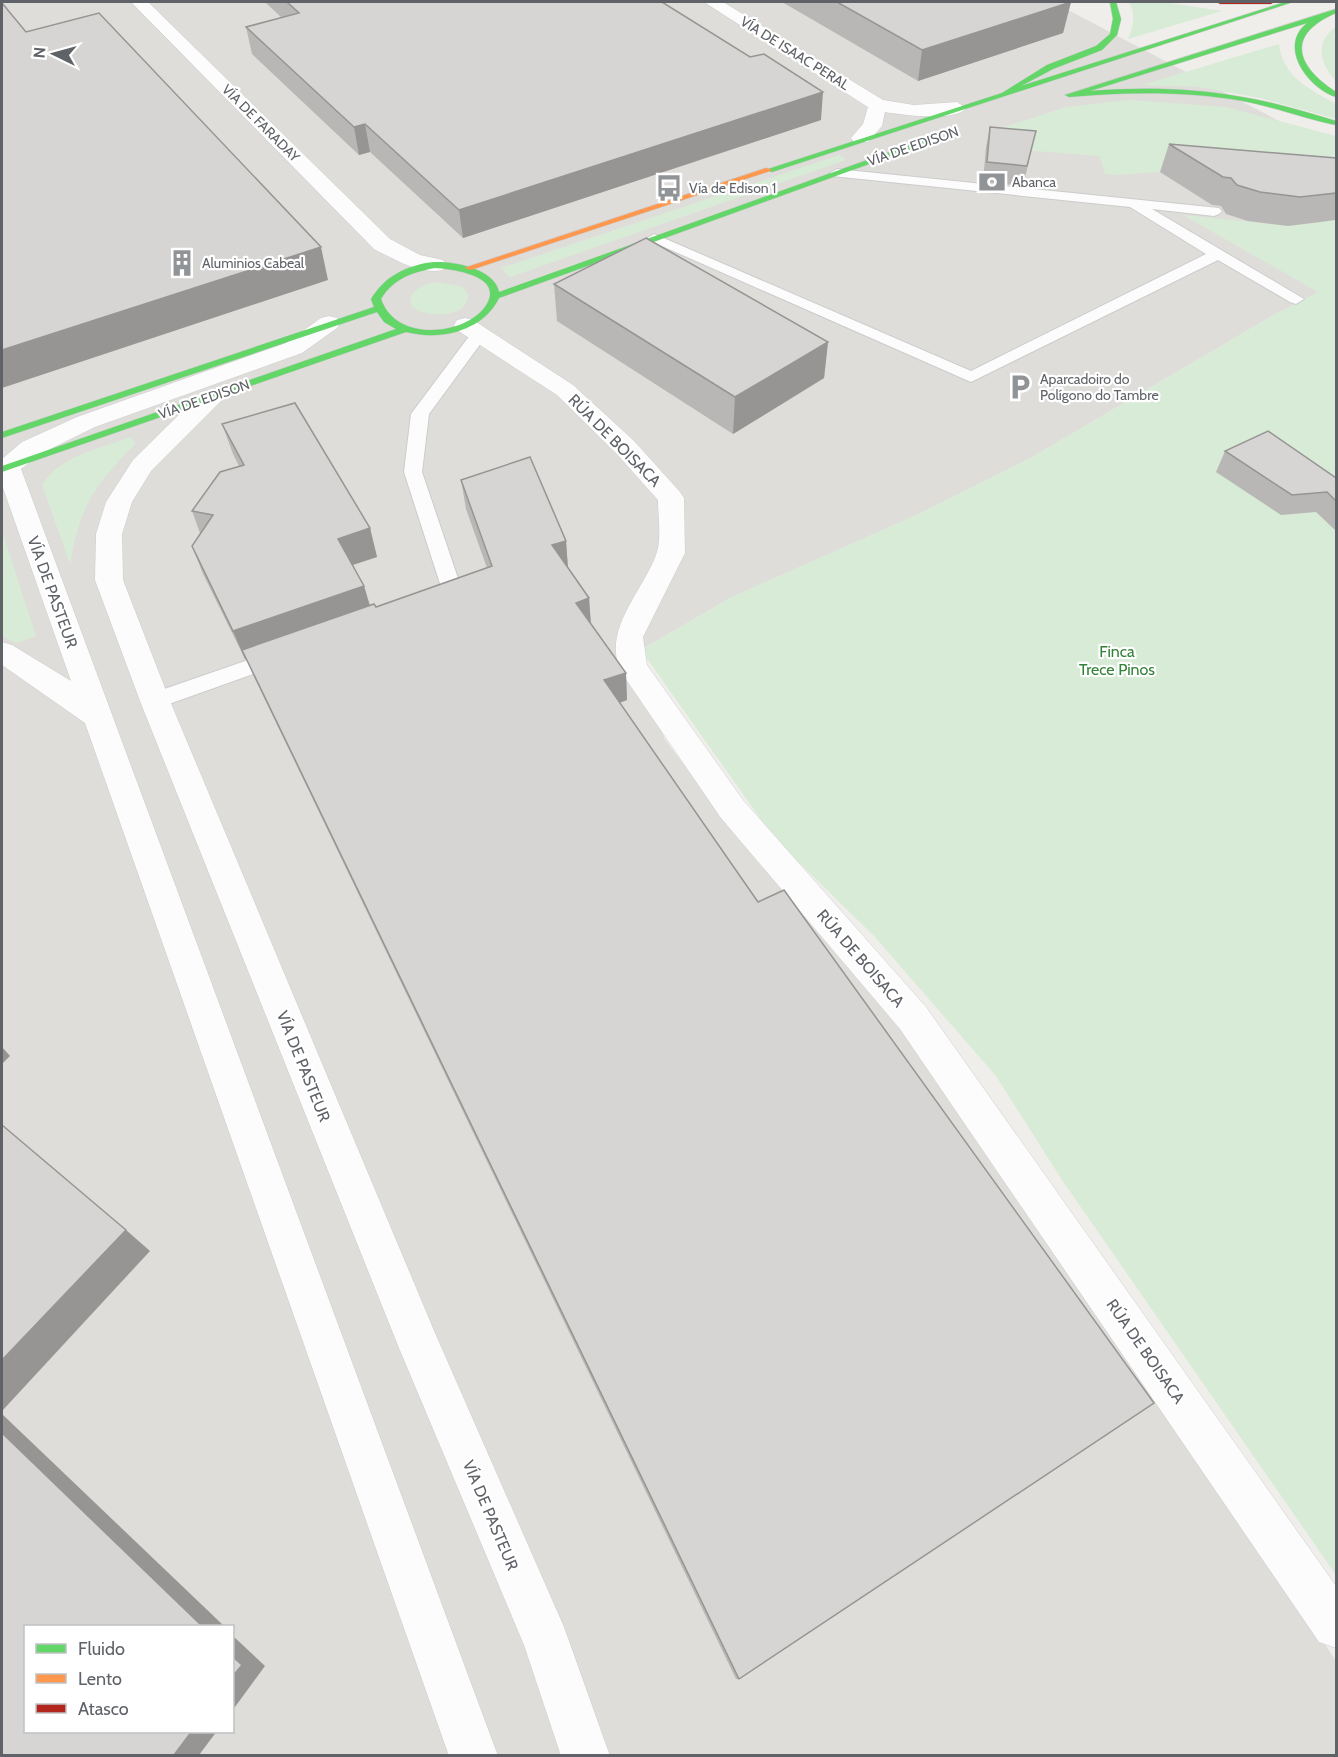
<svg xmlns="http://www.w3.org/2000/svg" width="1338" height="1757" viewBox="0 0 1338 1757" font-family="Cabin,sans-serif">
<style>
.industrial{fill:#dfddda;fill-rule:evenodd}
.green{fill:#d8ebd6}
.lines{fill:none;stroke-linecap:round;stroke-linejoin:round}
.lane-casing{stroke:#cbcccc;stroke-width:2}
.street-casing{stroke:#cbcccc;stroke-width:1}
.fast-casing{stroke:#cacacb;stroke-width:1}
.slow-casing{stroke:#cacacb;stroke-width:1}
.jam-casing{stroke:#cacacb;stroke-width:1}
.lane{fill:#fdfcfc;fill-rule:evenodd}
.street{fill:#fdfcfc;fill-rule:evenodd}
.fast{fill:#63d668;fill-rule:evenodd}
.slow{fill:#ff974d;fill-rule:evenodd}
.jam{fill:#b3261e;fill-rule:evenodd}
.wall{fill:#b8b7b5}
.shaded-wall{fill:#969594}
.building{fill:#d6d5d3;stroke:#969594;stroke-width:1.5}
.labels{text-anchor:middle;stroke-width:4.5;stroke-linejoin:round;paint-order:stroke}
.far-street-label{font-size:14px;fill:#5f6368;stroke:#fff}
.far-poi-label{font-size:14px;fill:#5f6368;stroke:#fff;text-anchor:start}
.street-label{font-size:16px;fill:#5f6368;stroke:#fff}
.park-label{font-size:16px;fill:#348238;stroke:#fff}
</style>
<rect width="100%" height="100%" fill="#efeeea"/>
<path class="industrial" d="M2 2H1053L1336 151 1319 292 1272 316 1029 459 921 513 732 597 641 650 664 738 737 836 926 1058 1228 1497 1336 1661V1755L2 1756ZM26 1626H232V1732H26Z"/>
<g class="green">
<path d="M1128 2H1164L1222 11 1128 39C1133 28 1137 12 1128 2Z"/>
<path d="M1336 27V81C1320 65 1314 41 1336 27Z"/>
<path d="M1279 44C1283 77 1309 89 1336 104V119L1260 98 1199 87 1142 85Z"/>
<path d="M1129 100 1226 107 1336 136V198L1206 168 1118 175 1105 174 1100 156 1023 150 998 129 1066 107Z"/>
<path d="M839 155 846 160 510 277 501 268Z"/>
<path d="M1183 215 1288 226 1336 220V1575L1062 1180 996 1076 874 936 774 838 641 650 732 597 921 513 1029 459 1272 316 1318 292Z"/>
<path d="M438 282 463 287 468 295C467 319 427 318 412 307L410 299C414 287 426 284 438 282Z"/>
<path d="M130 437 136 443C95 485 80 505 70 564L42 485C59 456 99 449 130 437Z"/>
<path d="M2 531 36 636 17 643 2 636Z"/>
</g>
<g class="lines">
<defs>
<g id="lane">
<path d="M837 169 1219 208 1222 211 1219 214 1214 216 1152 209 1304 299 1296 304 1290 302 1218 260 971 382 646 239 654 234 659 236 971 371 1206 254 1130 207 832 176 830 173Z"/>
<path d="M479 330 487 335 429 414 422 472 464 596C458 606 441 610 431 607L428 602 431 597 443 593 404 472 411 414 473 331Z"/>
<path d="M280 649 287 652 291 657 287 662 155 709 147 707 144 701 147 695Z"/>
</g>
<g id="street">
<path d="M131 2H148L390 239 420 255 443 260 446 265 443 270C420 275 394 259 374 249Z"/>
<path d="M704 2H723L883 100 914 105 957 102 966 108C957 122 901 115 885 112L882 126 868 142H854L851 138 863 124 868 107Z"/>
<path d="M329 316 337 318 340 323 337 328 302 353 95 427 40 454 21 469 498 1756H449L85 723 2 665V642L12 645 71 681 2 485V459L22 442 77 417 286 343 321 318Z"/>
<path d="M465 318 473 320 573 385 634 441 680 492 684 498 685 553 643 637 647 665 743 800 926 1007 1336 1586V1648L1319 1642 900 1029 721 818 623 675C599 633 642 593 656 555 662 540 658 516 658 500L616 453 557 395 457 330 454 325 457 320Z"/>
<path d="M211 390 220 392 223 397 220 402 151 471 132 502 122 534 123 580 170 701 435 1333 564 1627 610 1756H561L524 1645 399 1348 140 701 95 580 96 534 106 502 133 460 202 392Z"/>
</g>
<g id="fast">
<path d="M1110 2H1116L1121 19 1117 35 1102 50 1053 69 1021 86 1285 2H1293L772 172 765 170 1002 93 1047 65 1096 46 1110 34 1113 19Z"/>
<path d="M1336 9V13C1285 35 1296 66 1336 92V97C1309 89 1277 47 1307 23L1090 91C1141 87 1192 88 1242 97 1274 102 1305 112 1336 121V125C1305 119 1275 107 1243 101 1186 91 1127 92 1069 97L1065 95Z"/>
<path d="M923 140 930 142 499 298C483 331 441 341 406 332L2 472V466L396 329 384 322 377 312 2 438V432L374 307 371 299C378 288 386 279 398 273 408 267 422 263 434 262 454 261 495 269 499 292ZM435 268C452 269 501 275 488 302 485 308 481 312 476 316 447 337 394 337 381 299 393 279 412 272 435 268Z"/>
</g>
<path id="slow" d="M766 168 773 170 471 270 464 268Z"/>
<path id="jam" d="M1217 2H1274L1271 4H1220Z"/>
</defs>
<use href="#lane" class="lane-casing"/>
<use href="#street" class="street-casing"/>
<use href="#fast" class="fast-casing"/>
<use href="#slow" class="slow-casing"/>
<use href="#jam" class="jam-casing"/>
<use href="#lane" class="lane"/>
<use href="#street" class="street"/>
<use href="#fast" class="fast"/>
<use href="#slow" class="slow"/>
<use href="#jam" class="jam"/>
</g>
<g class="wall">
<path d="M265 2H662L821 120 463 238 370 152 359 155 252 54 246 27 282 18Z"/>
<path d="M782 2H1071L1063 33 918 81Z"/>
<path d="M990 127 1036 131 1023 186 983 182 986 147Z"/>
<path d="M1169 144 1336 158V220L1288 226 1248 221 1226 214 1221 206 1212 205 1160 172Z"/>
<path d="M554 284 828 342 824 378 733 434 557 321Z"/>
<path d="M222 424 370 528 377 557 353 565 364 586 370 605 376 607 487 568 466 509 461 480 566 541 568 567 589 598 591 624 626 673 627 700 619 703 739 1679H736L254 677 246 658 245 659 203 574 192 546 200 533 192 511 239 466 233 454Z"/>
<path d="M1225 451 1336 478V531L1316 512 1281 515 1216 472Z"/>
</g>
<g class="shaded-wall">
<path d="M1071 2 1063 33 918 81 922 50Z"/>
<path d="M823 92 821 120 463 238 459 210Z"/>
<path d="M365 124 370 152 359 155 354 127Z"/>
<path d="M321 247 328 280 2 388V350Z"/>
<path d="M828 342 824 378 733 434 735 397Z"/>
<path d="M370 528 377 557 346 567 338 539Z"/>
<path d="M566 541 568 569 552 545Z"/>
<path d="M364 586 372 614 242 650 246 658 245 659 233 631Z"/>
<path d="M589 598 591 626 576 603Z"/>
<path d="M626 673 627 700 605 708 604 680Z"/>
<path d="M2 1047 10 1056 2 1064Z"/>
<path d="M126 1230 150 1251 2 1411V1360Z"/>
<path d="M2 1414 224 1626H202L2 1433Z"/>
<path d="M232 1635 265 1666 232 1711Z"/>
<path d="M192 1731H217L199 1755H174Z"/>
</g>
<g class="building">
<path d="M287 2H662L750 57 764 54 823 92 459 210 365 124 354 127 246 27 299 13Z"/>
<path d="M837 2H1071L922 50Z"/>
<path d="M2 3 26 32 99 13 321 247 2 350Z"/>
<path d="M990 127 1036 131 1027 166 987 162Z"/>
<path d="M1169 144 1336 158V193L1300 197 1260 192 1237 185 1231 178 1223 177Z"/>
<path d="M646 238 828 342 735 397 554 284Z"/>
<path d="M295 403 370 528 338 539 364 586 233 631 192 546 213 515 192 511 220 472 244 465 222 424Z"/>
<path d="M1268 431 1336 478V501L1327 492 1292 495 1225 451Z"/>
<path d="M530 457 566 541 552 545 589 598 576 603 626 673 604 680 758 902 784 890 1154 1403 739 1679 242 650 374 604 376 607 492 566 461 480Z"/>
<path d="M2 1125 126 1230 2 1360Z"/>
<path d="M2 1433 202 1626H26V1731H192L174 1755H2Z"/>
<path d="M232 1656 242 1665 232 1677Z"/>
</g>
<defs>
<symbol id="bank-bare" viewBox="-9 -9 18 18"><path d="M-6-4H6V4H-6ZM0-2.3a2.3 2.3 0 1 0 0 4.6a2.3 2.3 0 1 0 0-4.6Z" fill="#919496" stroke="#fff" stroke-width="2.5" paint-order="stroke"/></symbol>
<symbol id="bus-bare" viewBox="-9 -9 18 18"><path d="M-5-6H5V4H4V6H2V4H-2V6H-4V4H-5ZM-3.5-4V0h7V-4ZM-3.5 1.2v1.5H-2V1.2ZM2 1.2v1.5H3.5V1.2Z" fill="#919496" stroke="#fff" stroke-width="2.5" paint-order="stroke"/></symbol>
<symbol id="building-bare" viewBox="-9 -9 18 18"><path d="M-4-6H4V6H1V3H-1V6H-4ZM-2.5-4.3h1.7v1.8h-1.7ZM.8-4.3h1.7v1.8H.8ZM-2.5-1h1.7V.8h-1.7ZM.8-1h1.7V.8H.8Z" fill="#919496" stroke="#fff" stroke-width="2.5" paint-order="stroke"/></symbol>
<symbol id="parking-bare" viewBox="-9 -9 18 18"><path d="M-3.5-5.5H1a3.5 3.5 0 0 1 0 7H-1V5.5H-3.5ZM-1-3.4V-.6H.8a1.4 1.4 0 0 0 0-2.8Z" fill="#919496" stroke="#fff" stroke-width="2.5" paint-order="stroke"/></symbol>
</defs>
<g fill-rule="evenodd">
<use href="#bank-bare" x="973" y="163" width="38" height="38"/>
<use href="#bus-bare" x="650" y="169" width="38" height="38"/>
<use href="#building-bare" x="163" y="244" width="38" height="38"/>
<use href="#parking-bare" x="1001" y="368" width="38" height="38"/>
</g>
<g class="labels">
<g class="far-street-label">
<text transform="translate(795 53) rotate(32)" y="5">VÍA DE ISAAC PERAL</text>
<text transform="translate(261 123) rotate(45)" y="5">VÍA DE FARADAY</text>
<text transform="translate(913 146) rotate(-19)" y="5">VÍA DE EDISON</text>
<text transform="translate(204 399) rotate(-19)" y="5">VÍA DE EDISON</text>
</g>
<g class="far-poi-label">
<text x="1012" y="187">Abanca</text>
<text x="689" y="193">Vía de Edison 1</text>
<text x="202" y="268">Aluminios Cabeal</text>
<text x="1040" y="384">Aparcadoiro do<tspan x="1040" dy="16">Polígono do Tambre</tspan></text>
</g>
<g class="street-label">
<text transform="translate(615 440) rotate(45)" y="6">RÚA DE BOISACA</text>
<text transform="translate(53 592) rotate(70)" y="6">VÍA DE PASTEUR</text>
<text transform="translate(861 958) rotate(49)" y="6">RÚA DE BOISACA</text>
<text transform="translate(304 1066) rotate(68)" y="6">VÍA DE PASTEUR</text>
<text transform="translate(1146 1351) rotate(55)" y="6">RÚA DE BOISACA</text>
<text transform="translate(491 1515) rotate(67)" y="6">VÍA DE PASTEUR</text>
</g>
<g class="park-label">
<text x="1117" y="657">Finca<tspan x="1117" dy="18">Trece Pinos</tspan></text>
</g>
</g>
<rect width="1338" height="1757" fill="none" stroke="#5f6368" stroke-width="6"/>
<rect x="24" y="1625" width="210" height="108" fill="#ffffff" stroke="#bfc1c3" stroke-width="1.5"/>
<rect x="36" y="1644" width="30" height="9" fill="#63d668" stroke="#bfc1c3" stroke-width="1.5"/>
<text x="78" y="1655" font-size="18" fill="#5f6368">Fluido</text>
<rect x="36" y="1674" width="30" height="9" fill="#ff974d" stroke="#bfc1c3" stroke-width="1.5"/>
<text x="78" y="1685" font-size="18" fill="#5f6368">Lento</text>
<rect x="36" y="1704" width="30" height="9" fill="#b3261e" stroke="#bfc1c3" stroke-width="1.5"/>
<text x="78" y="1715" font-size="18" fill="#5f6368">Atasco</text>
<g transform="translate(54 54) rotate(275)" stroke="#ffffff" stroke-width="4.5" paint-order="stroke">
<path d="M0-4.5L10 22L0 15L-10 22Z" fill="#5f6368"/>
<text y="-9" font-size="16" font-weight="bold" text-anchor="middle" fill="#5f6368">N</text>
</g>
</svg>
